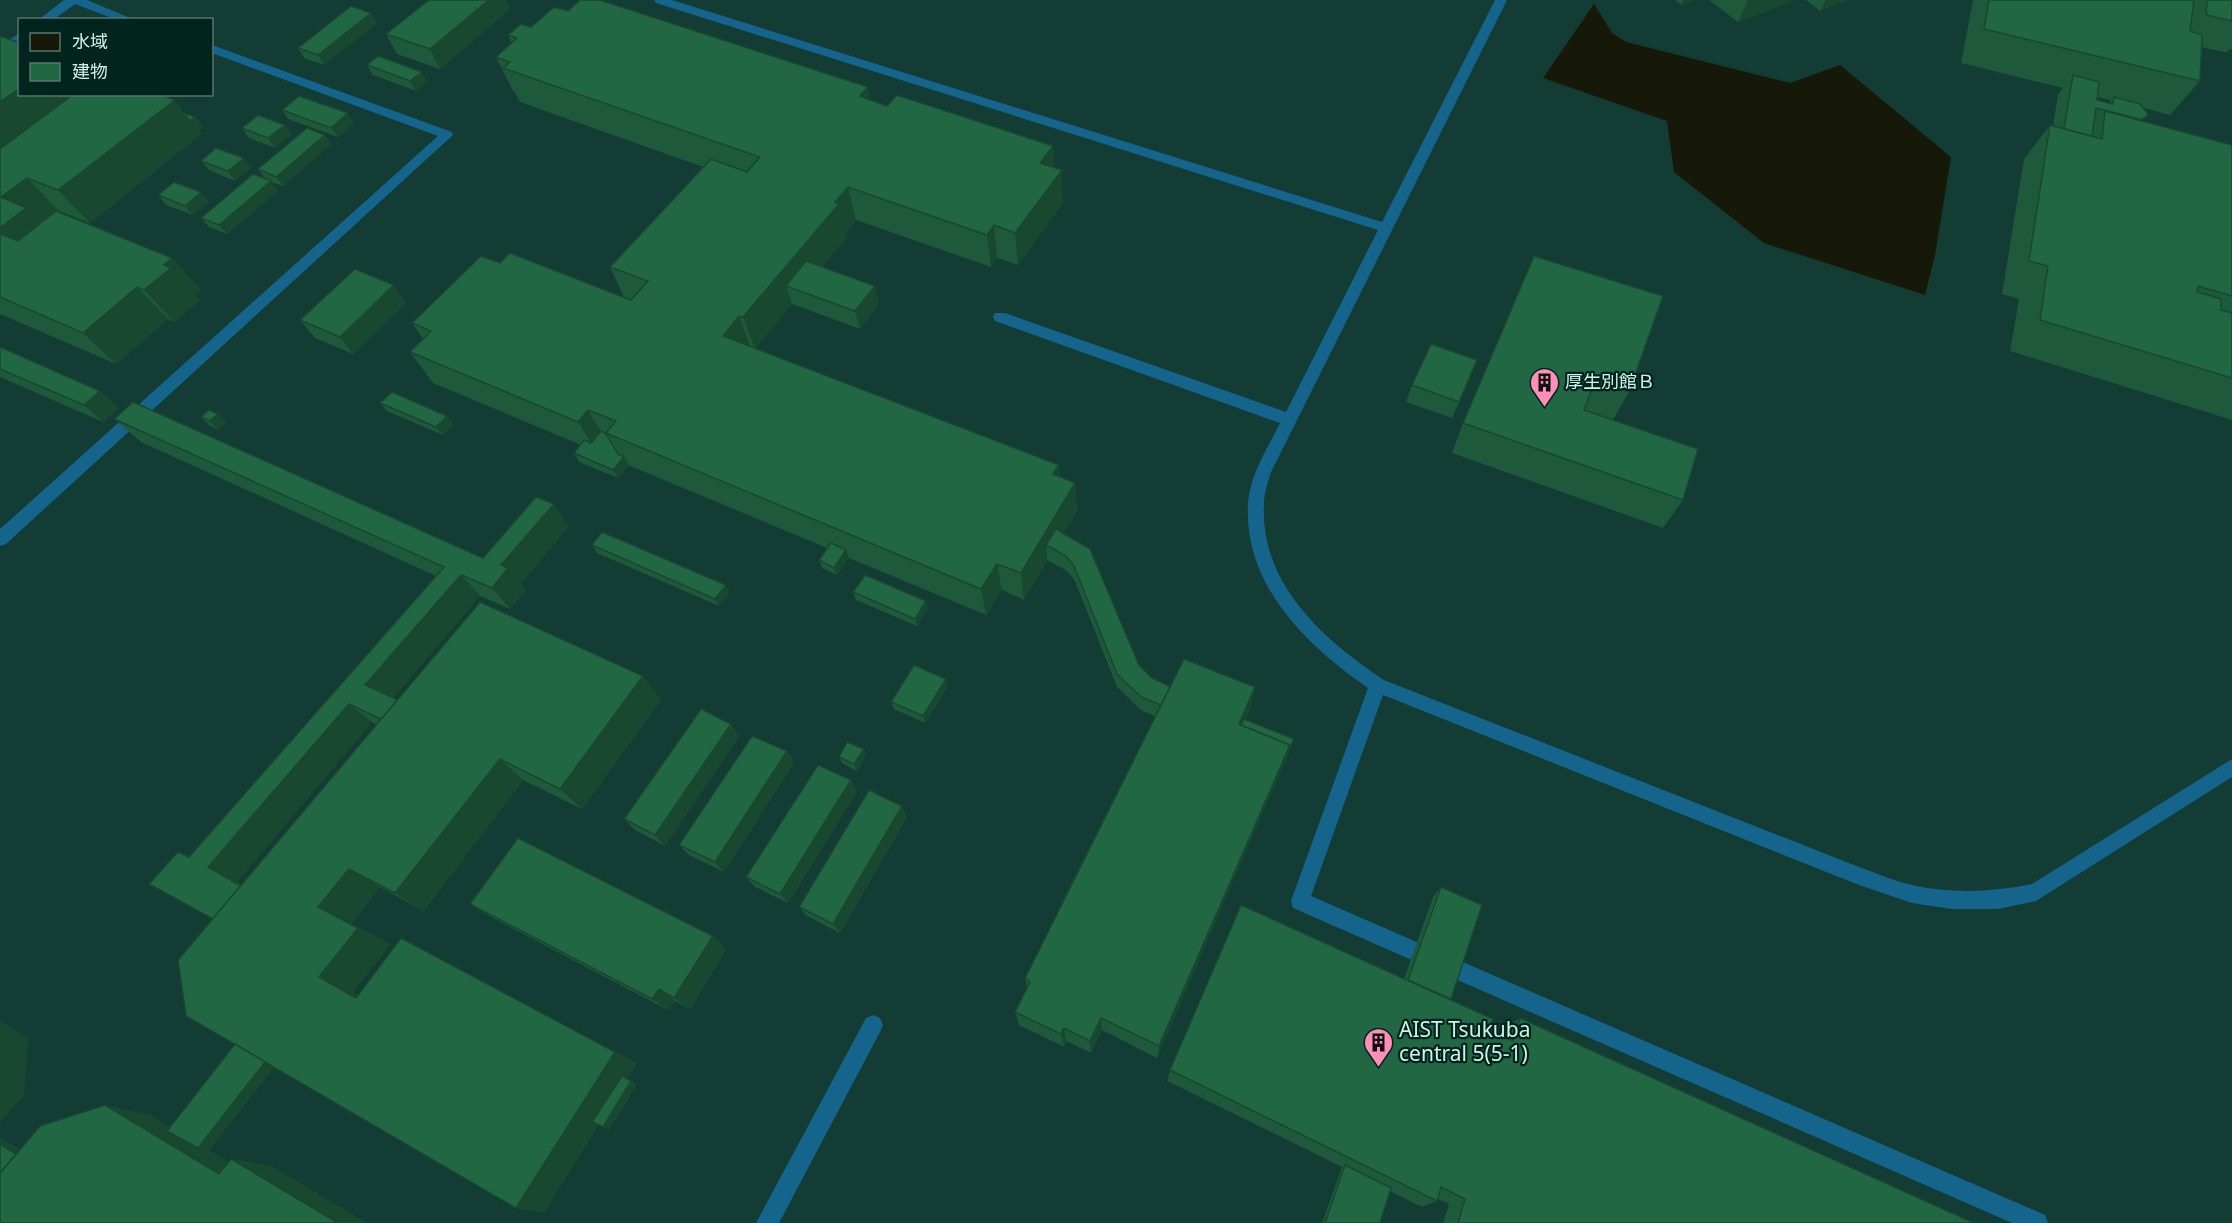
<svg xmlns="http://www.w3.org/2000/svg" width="2232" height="1223" viewBox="0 0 2232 1223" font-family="'Noto Sans','Noto Sans JP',sans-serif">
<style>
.built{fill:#123c34;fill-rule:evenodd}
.water{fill:#171908}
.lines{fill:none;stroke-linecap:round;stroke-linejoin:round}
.service{fill:#14648b;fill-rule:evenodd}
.wall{fill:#1d593a;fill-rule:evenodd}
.shaded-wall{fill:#18482f}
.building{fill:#226743;stroke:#18482f;stroke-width:1.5}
.labels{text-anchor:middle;stroke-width:4.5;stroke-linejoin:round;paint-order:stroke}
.poi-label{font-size:18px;fill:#d1f1e8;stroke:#01241d;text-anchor:start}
.near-poi-label{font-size:21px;fill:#d1f1e8;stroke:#01241d;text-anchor:start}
</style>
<rect width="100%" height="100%" fill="#0a2e26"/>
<path class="built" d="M0 0H2232V1223H0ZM20 20H212V94H20Z"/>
<path class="water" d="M1594 4 1612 33 1626 42 1790 83 1840 65 1951 157 1935 255 1925 295 1764 243 1674 172 1667 121 1543 78Z"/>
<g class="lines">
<g class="service">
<path d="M64 0H87L135 20H117L75 4 53 20H38Z"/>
<path d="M654 0H672L1382 222 1495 0H1507L1271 472C1268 482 1264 493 1264 504 1260 584 1323 639 1384 680L1859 867C1876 873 1894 881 1912 885 1952 894 1993 892 2032 884L2232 759V777L2036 901 1998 909H1951L1912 903 1859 885 1383 695 1311 896 2045 1215 2048 1223H2012L1293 908 1291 901 1368 688C1307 646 1243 585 1248 503 1250 474 1268 448 1280 423L995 321 993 317 995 313H1005L1286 412 1378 230 656 3Z"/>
<path d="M20 33V43L0 54V45Z"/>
<path d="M212 45 452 132 453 135 6 544 0 546V529L438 136 212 53Z"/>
<path d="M873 1015 880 1018 883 1025 880 1032 779 1223H756L866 1018Z"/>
</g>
</g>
<g class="wall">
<path d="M429 0H506L510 9 440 69 397 54 386 34Z"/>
<path d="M1675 0H1694L1681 5Z"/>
<path d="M1709 0H1796L1738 22Z"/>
<path d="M1806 0H1847L1820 11Z"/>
<path d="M1973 0H2232V49H2230L2227 52H2223L2202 47 2200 81 2170 115 2144 108 2142 121 2232 145V420L2010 351 2019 299 2002 294 2024 159 2050 125 2053 126 2058 94 2063 88 1961 63ZM2097 97 2111 100 2109 103 2097 100Z"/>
<path d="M568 11 868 87 870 100 887 106 1053 146 1054 167 1063 203 1018 265 997 258 991 267 856 220 846 232 847 237 822 267 875 286 879 304 860 329 792 304 755 348 1075 483 1077 511 1063 534 1139 665 1152 678 1171 687H1255L1249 711 1246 719 1294 739 1157 1058 1102 1030 1091 1053 1066 1041 1064 1047 1019 1025 1015 1012 1027 988 1025 978 1156 717 1141 710 1117 687 1075 581 1067 571 1047 560 1024 600 1002 590 986 615 849 558 837 575 822 568 819 560 827 548 628 465 618 478 579 462 574 453 581 445 433 383 410 352 423 339 412 323 500 263 624 297 610 267 703 167 520 102 514 91H513L496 57 512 43 508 35 531 27Z"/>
<path d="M377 23 324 65 304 58 298 48Z"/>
<path d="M0 36 20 94 184 113 195 117 203 127 198 130 201 134 90 223 59 211 57 212 172 258 201 290 195 295 200 300 174 322 168 319 116 364 0 314Z"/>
<path d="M367 65 427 81 416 91 373 75Z"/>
<path d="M282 110 354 123 338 137 288 119Z"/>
<path d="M285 125 292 134 275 148 249 138 242 128Z"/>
<path d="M325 135 331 144 283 186 271 182 278 191 227 234 209 227 201 218 265 179 258 169Z"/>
<path d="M201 161 251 168 235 181 209 170Z"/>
<path d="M201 192 209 202 193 215 166 205 158 195Z"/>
<path d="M1534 256 1629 392 1613 420 1683 500 1663 528 1452 453 1463 423Z"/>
<path d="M406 303 353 354 315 338 300 320Z"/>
<path d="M0 347 100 391 118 408 103 422 0 377Z"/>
<path d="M1471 377 1452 418 1406 402 1412 385Z"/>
<path d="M380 403 447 416 453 424 443 435 387 411Z"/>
<path d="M201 417 226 422 218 430 210 426Z"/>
<path d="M114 419 483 558 569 526 521 584 526 590 510 609 480 596 393 698 398 700H661L582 809 523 780 424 911 380 887 351 924 390 944 353 992 358 995 637 1063 628 1078 637 1084 609 1130 598 1125 544 1213 516 1208 274 1067 209 1150 228 1162 231 1159 271 1166 367 1223H0V1137L20 1150 150 1115 170 1127 235 1044 213 919 189 857 436 576 141 442ZM372 722 377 725 242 884 237 882Z"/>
<path d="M592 545 730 592 719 606 597 553Z"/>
<path d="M853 592 926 601 928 608 917 626 856 600Z"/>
<path d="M948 686 925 723 894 709 891 702Z"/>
<path d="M739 736 665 846 635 830 624 819Z"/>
<path d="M864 749 866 755 857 771 842 763 839 757Z"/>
<path d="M787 751 794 763 724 872 689 855 679 845Z"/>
<path d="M857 792 788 903 755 887 746 877Z"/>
<path d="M907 817 840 933 807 916 799 907Z"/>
<path d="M1441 887 1451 999 1490 1030 1501 1035 1502 1030 1520 1018 1974 1223H1443L1449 1204 1438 1199 1437 1201 1422 1207 1390 1191 1380 1223H1322L1342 1167 1167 1081 1170 1070 1404 979 1433 897Z"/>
<path d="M470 904 713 936 726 949 690 1009 675 1001 668 1010 491 917Z"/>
</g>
<g class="shaded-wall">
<path d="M489 0H506L510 9 440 69 430 49Z"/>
<path d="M1683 0H1694L1681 5Z"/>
<path d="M1748 0H1796L1738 22Z"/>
<path d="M1826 0H1847L1820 11Z"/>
<path d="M371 13 377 23 324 65 318 55Z"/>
<path d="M422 72 427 81 416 91 410 81Z"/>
<path d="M868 87 875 121 860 96Z"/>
<path d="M20 88V94H87L0 159V102Z"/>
<path d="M175 100 190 121 195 117 203 127 198 130 201 134 90 223 58 190Z"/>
<path d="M348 113 354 123 338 137 331 128Z"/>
<path d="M285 125 292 134 275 148 268 138Z"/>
<path d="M325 135 331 144 283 186 276 177Z"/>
<path d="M1053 146 1055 179 1062 170 1063 203 1018 265 1015 233 1040 163Z"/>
<path d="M244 158 251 168 235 181 228 171Z"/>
<path d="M27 178 59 211 42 224 28 264 0 237 1 197Z"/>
<path d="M271 181 278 191 227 234 219 225Z"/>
<path d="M848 187 856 220 846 232 847 237 802 292 786 286 792 304 755 349 743 317Z"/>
<path d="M201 192 209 202 193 215 185 206Z"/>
<path d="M994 225 997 258 991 267 987 235Z"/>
<path d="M172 258 201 290 195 295 200 300 174 322 144 290 164 265Z"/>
<path d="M394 285 406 303 353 354 340 337Z"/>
<path d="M875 286 879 304 860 329 855 311Z"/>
<path d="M137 287 168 319 116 364 83 333Z"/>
<path d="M739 316 751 348 723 336Z"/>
<path d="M1477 360 1471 377 1452 418 1459 402Z"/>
<path d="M100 391 118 408 103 422 84 405Z"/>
<path d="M588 410 606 440 596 451 578 422Z"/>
<path d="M218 414 226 422 218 430 210 421Z"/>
<path d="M447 416 453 424 443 435 436 427Z"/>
<path d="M624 457 629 465 618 478 613 470Z"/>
<path d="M1059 465 1061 493 1053 474Z"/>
<path d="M1075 483 1077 511 1054 549 1046 545 1047 560 1024 600 1021 573Z"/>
<path d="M554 504 569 526 521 584 526 590 510 609 492 588 501 565Z"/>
<path d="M846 550 849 558 837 575 834 568Z"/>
<path d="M997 564 1002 590 986 615 981 589Z"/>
<path d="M461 575 480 596 388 704 365 685Z"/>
<path d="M726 585 730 592 719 606 715 599Z"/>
<path d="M926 601 928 608 917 626 915 619Z"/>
<path d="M643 676 661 700 582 809 560 789Z"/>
<path d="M946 679 948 686 925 723 923 716Z"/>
<path d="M1255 687 1249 711 1237 741 1239 724Z"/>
<path d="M349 704 372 722 237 882 276 903 250 936 208 867Z"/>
<path d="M731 724 739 736 665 846 655 835Z"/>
<path d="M1294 739 1292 746 1157 1058 1159 1046 1290 745Z"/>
<path d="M864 749 866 755 857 771 854 764Z"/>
<path d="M787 751 794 763 724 872 715 862Z"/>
<path d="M500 759 523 780 424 911 395 893Z"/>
<path d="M851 780 857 792 788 903 780 894Z"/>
<path d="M902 806 907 817 840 933 833 924Z"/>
<path d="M349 869 380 887 351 924 390 944 353 992 389 1011 356 998 319 977 318 907Z"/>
<path d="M713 936 726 949 690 1009 674 998Z"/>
<path d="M401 938 637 1063 628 1078 637 1084 609 1130 603 1127 627 1079 544 1213 516 1208Z"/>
<path d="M659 989 675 1001 668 1010 652 999Z"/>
<path d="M1101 1018 1102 1030 1091 1053 1090 1041Z"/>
<path d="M0 1021 28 1038 24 1095 0 1123Z"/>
<path d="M1064 1028 1066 1041 1064 1047 1061 1034Z"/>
<path d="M269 1057 280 1060 209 1150 260 1181 219 1174 105 1105 150 1115 200 1145Z"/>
<path d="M0 1137 56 1173 23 1214 0 1144Z"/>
<path d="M231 1159 271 1166 367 1223H338Z"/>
</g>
<g class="building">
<path d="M429 0H489L430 49 386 34Z"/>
<path d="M580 0H600L868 87 860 96 887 106 897 95 1053 146 1040 163 1062 170 1015 233 994 225 987 235 848 187 835 202 839 204 743 317 739 316 723 336 1059 465 1053 474 1075 483 1021 573 997 564 981 589 606 433 616 421 588 410 578 422 410 352 431 331 412 323 481 256 500 263 510 253 631 300 648 281 610 267 711 159 747 172 760 157 503 68 510 62 496 57 517 38 508 35 521 24 531 27 554 7 568 11Z"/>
<path d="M1989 0H2194L2190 31 2202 35 2200 81 1984 29Z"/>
<path d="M2207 0H2232V21L2206 15Z"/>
<path d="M351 6 371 13 318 55 298 48Z"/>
<path d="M0 36 20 43V88L0 102Z"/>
<path d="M378 56 422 72 410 81 367 65Z"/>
<path d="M2073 75 2099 82 2097 100 2113 104 2114 97 2140 104 2148 114 2145 118 2139 119 2096 108 2092 136 2064 129Z"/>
<path d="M74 94H158L175 100 58 190 27 178 1 197 26 208 0 228V149Z"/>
<path d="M299 96 348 113 331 128 282 110Z"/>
<path d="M2105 111 2232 145V296L2198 286 2197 292 2221 299V310L2232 313V378L2040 320 2048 266 2029 261 2050 125 2102 139Z"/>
<path d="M184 113 195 117 190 121Z"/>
<path d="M258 115 285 125 268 138 242 128Z"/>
<path d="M307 128 325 135 276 177 258 169Z"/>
<path d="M216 148 244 158 228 171 201 161Z"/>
<path d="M253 174 271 181 219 225 201 218Z"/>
<path d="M174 182 201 192 185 206 158 195Z"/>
<path d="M56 211 172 258 164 265 171 268 144 290 137 287 83 333 0 297V234L18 241Z"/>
<path d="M1534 256 1663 296 1629 392 1595 380 1584 410 1698 449 1683 500 1463 423Z"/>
<path d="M806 261 875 286 855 311 786 286Z"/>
<path d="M355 269 394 285 340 337 300 320Z"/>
<path d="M1431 344 1477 360 1459 402 1412 385Z"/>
<path d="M0 347 100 391 84 405 0 369Z"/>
<path d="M392 392 447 416 436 427 380 403Z"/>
<path d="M133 402 483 558 536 497 554 504 501 565 508 568 492 588 461 575 365 685 398 700 381 719 349 704 208 867 241 886 213 919 149 884 178 852 189 857 444 567 114 419Z"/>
<path d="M209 410 218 414 210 421 201 417Z"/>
<path d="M601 431 606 434 618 454 624 457 613 470 574 453 584 440 591 443Z"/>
<path d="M1056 529 1090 549 1139 665 1152 678 1171 687 1161 705 1141 697 1117 674 1074 566 1066 556 1046 545Z"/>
<path d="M602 532 726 585 715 599 592 545Z"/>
<path d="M831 543 846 550 834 568 819 560Z"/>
<path d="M865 575 926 601 915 619 853 592Z"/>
<path d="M480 602 643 676 560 789 500 759 395 893 349 869 318 907 358 928 319 977 356 998 401 938 615 1052 516 1208 186 1016 178 960Z"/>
<path d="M1184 659 1255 687 1239 724 1290 745 1159 1046 1101 1018 1090 1041 1064 1028 1061 1034 1015 1012 1030 982 1025 978Z"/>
<path d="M914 665 946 679 923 716 891 702Z"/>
<path d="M701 709 731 724 655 835 624 819Z"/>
<path d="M1244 719 1294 739 1285 760 1290 745 1241 725Z"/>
<path d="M752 736 787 751 715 862 679 845Z"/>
<path d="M847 742 864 749 854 764 839 757Z"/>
<path d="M818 765 851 780 780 894 746 877Z"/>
<path d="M869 790 902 806 833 924 799 907Z"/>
<path d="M518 838 713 936 674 998 659 989 652 999 470 904Z"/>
<path d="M1441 887 1482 905 1451 999 1408 980Z"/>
<path d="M1241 905 1493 1019 1490 1030 1513 1041 1520 1018 1974 1223H1458L1465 1199 1441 1187 1437 1201 1170 1070Z"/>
<path d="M235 1044 265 1062 198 1148 167 1131Z"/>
<path d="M622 1076 631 1081 603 1127 592 1122Z"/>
<path d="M105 1105 219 1174 231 1159 338 1223H0V1173L40 1126Z"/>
<path d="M0 1144 16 1154 0 1173Z"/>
<path d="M1345 1165 1391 1188 1380 1223H1325Z"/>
</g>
<defs>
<symbol id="building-pin" viewBox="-11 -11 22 30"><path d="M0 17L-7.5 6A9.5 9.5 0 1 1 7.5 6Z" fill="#ff8eb9" stroke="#01241d"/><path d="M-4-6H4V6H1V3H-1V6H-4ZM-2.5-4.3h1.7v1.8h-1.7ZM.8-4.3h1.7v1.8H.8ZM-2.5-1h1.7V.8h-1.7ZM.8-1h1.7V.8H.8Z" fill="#111"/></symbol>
</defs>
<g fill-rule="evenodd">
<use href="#building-pin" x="1528" y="366" width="33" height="45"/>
<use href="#building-pin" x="1362" y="1026" width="33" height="45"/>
</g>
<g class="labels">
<g class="poi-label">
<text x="1565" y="388">厚生別館Ｂ</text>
</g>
<g class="near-poi-label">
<text x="1399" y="1037">AIST Tsukuba<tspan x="1399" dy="24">central 5(5-1)</tspan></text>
</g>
</g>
<rect x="18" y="18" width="195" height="78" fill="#01241d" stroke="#54766e" stroke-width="1.5"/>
<rect x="30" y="33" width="30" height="18" fill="#171908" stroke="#54766e" stroke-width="1.5"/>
<text x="72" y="48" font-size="18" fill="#d1f1e8">水域</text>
<rect x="30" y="63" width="30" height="18" fill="#226743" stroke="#54766e" stroke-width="1.5"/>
<text x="72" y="78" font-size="18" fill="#d1f1e8">建物</text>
</svg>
